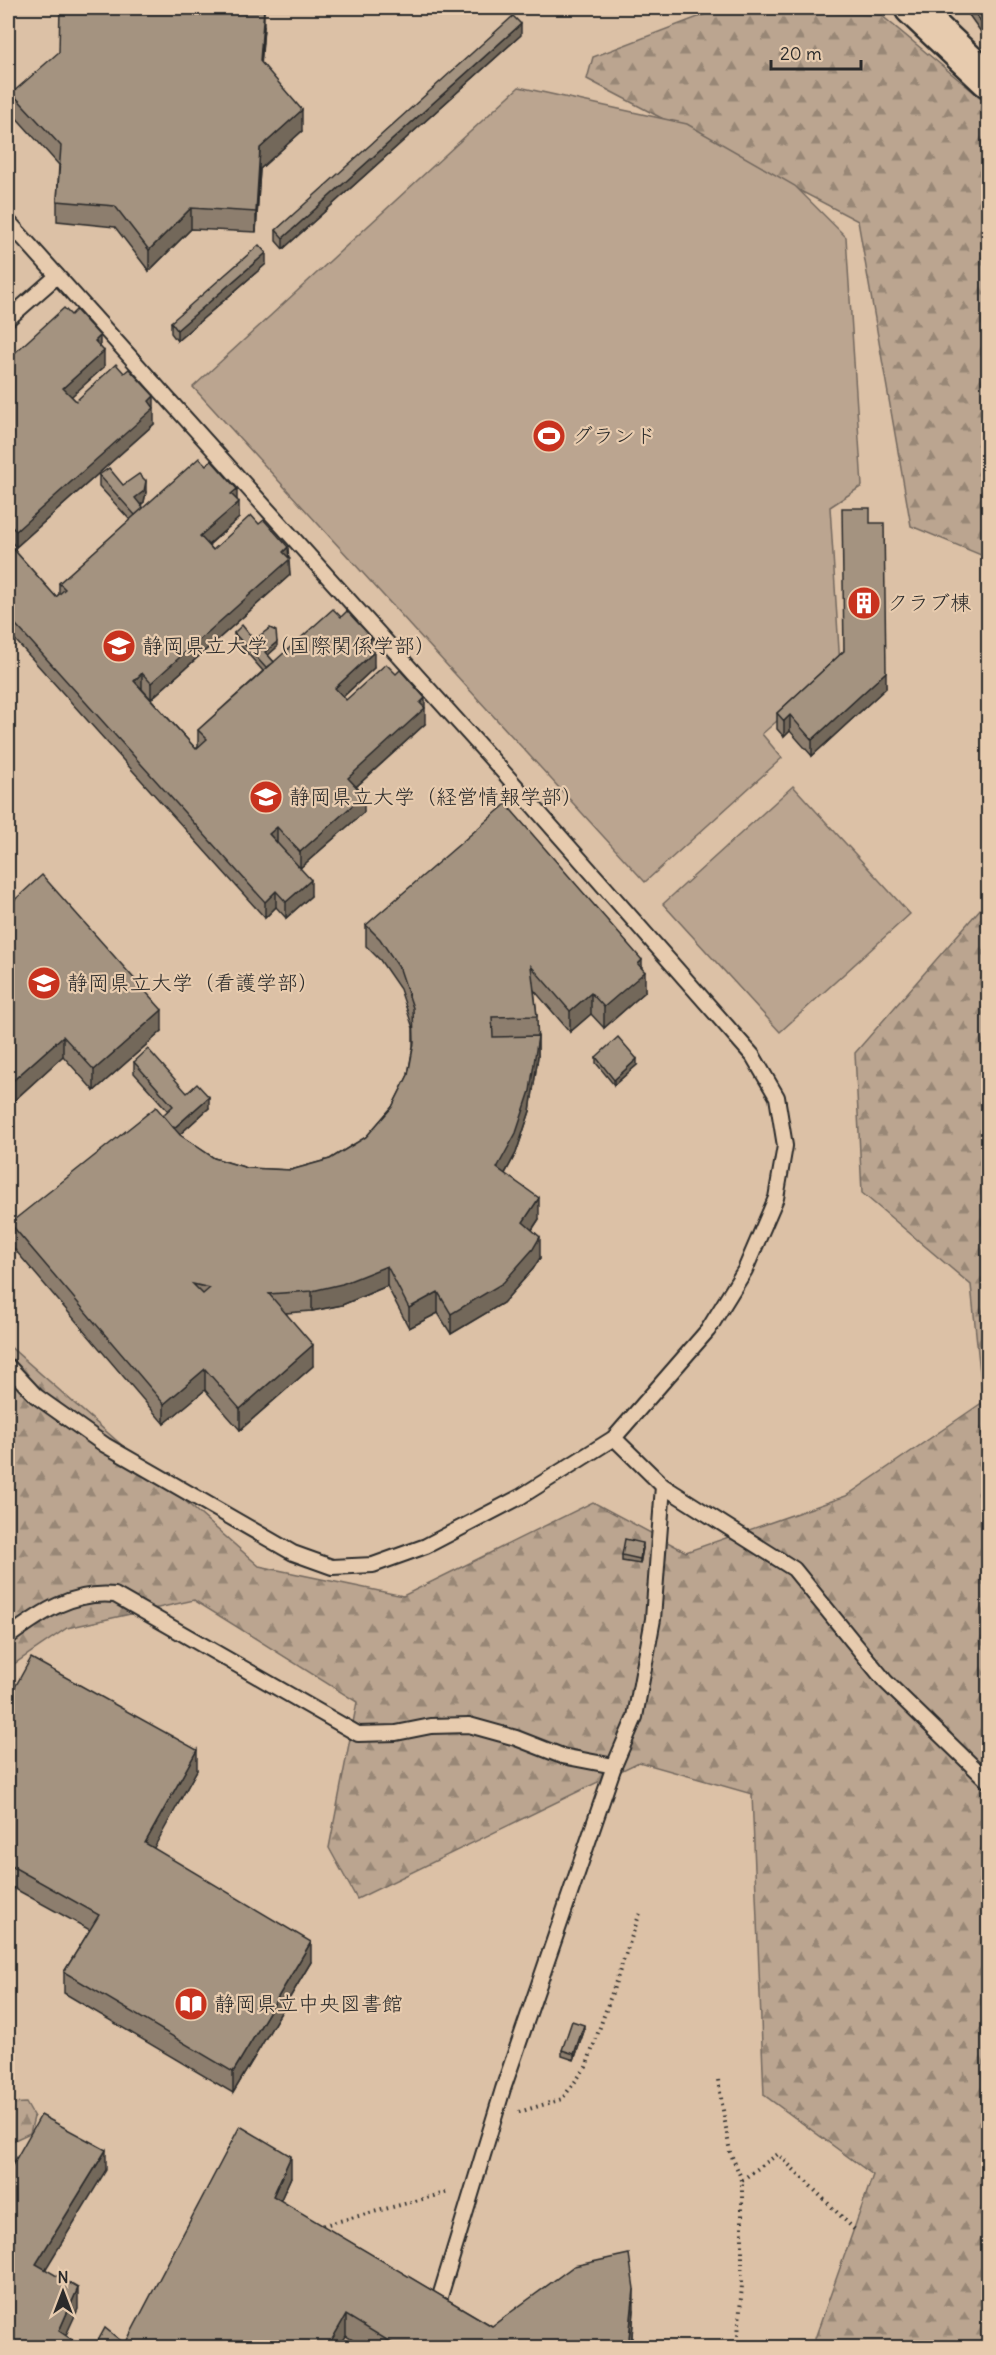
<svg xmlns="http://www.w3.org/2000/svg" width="996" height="2355" viewBox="0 0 996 2355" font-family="Delius,'Klee One',sans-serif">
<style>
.forest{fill:url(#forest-firs);stroke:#73685e;stroke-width:1.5}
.green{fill:#bba590;stroke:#73685e;stroke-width:1.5}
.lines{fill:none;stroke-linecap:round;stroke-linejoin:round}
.service-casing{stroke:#2b2b2b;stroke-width:18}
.tertiary-casing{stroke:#2b2b2b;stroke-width:38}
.path{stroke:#2b2b2b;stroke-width:4;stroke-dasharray:1.5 4.5;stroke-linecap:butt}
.service{stroke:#e7cbae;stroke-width:14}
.tertiary{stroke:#e7cbae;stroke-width:33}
.wall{fill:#8d7e6e;stroke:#2b2b2b;stroke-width:1.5}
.shaded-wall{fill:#73675a;stroke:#2b2b2b;stroke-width:1.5}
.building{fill:#a49380;stroke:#2b2b2b;stroke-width:1.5;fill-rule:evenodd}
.labels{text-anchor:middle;stroke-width:4.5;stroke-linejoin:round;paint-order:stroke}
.poi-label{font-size:21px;fill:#2b2b2b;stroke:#e7cbae;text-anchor:start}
</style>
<defs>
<pattern id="forest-firs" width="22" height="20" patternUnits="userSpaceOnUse" patternTransform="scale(1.5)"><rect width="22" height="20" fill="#bba590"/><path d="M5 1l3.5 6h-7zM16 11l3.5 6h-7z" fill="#988776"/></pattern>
</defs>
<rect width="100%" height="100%" fill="#dcc1a6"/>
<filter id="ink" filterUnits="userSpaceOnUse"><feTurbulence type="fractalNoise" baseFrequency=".0167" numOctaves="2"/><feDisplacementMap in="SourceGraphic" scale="12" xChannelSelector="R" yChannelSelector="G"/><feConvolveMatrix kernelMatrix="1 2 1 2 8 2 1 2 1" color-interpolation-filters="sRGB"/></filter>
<g filter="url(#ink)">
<g class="forest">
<path d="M719 9 881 15 988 104V558L911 526 858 221 587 79 593 57Z"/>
<path d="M988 900V2347H812L873 2175 764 2095 752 1794 639 1762 357 1899 329 1848 357 1702 194 1600 67 1628 8 1668V1345L259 1566 403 1596 593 1502 686 1552 846 1496 983 1402 971 1285 862 1193 855 1053Z"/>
<path d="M26 2103 34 2117 30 2133 8 2143V2104Z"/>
</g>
<g class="green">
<path d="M519 87 687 124 795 186 846 237 862 486 830 507 840 666 762 734 782 758 645 882 193 387Z"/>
<path d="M793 786 910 914 780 1032 663 904Z"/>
</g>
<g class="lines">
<defs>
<g id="service">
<path d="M8 221 506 775 753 1056 777 1097 785 1146 776 1198 745 1270 708 1330 614 1438 520 1497 426 1546 373 1565 332 1567 293 1553 105 1445 36 1396 8 1366"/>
<path d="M8 319 57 276"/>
<path d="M614 1438 663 1486 794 1569 885 1681 988 1781"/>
<path d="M8 1637C42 1612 72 1591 115 1595L358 1734 396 1733 431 1726 469 1725 516 1738 562 1756 614 1766"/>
<path d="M435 2313 503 2089 614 1766 635 1717 653 1619 663 1486"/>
</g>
<path id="tertiary" d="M912 8 988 80"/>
</defs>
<use href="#service" class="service-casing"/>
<use href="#tertiary" class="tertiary-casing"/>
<g class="path">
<path d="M718 2080 730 2152 742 2180V2285L737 2348"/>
<path d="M519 2112 562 2099 586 2067 641 1910"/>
<path d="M742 2180 778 2154 855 2230"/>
<path d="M317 2227 449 2192"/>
</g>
<use href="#service" class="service"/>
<use href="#tertiary" class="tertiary"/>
</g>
<g class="wall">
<path d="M964 8H988V38L986 39Z"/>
<path d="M264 27 261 63 302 131 260 169 256 232 191 229 149 271 115 227 57 221V201L59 165 12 113V93Z"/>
<path d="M521 35 283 249 276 241V230Z"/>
<path d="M266 264 177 341 171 333V322Z"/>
<path d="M100 347 104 367 71 396 76 401 154 424 16 547 9 540 8 359Z"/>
<path d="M99 475 123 485 146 492 144 502 141 505 143 508 237 500 239 518 209 545 213 550 288 558 290 575 151 699 142 689 196 749 198 747V730L263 671 234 638V633L277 647 268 655 274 662 371 649 374 668 343 697 346 700 425 724 356 787 364 812 300 868 311 896 286 918 276 907 265 918 8 632V543L56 597 59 594V583L130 520 99 486Z"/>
<path d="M870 523 886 688 812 756 790 731 784 737 777 729V713L844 651Z"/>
<path d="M8 906 162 1031 94 1091 63 1056 8 1106Z"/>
<path d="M366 925 642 969 645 992 604 1028 591 1014 570 1032 534 990 537 1016 538 1056 530 1111 516 1153 505 1174 539 1219 532 1230 540 1258 533 1269 503 1303 451 1334 438 1313 409 1328 387 1286 342 1305 312 1311 286 1313 313 1366 240 1430 205 1390 164 1424 10 1244V1223L163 1115 168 1111 134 1073V1062L187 1093 209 1108 179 1135 214 1158 247 1168 291 1170 330 1159 366 1137 392 1107 408 1075 413 1046V1028L400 989 380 960 366 946Z"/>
<path d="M596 1057 637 1065 614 1085 596 1063Z"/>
<path d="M643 1548 640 1564 622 1561V1555Z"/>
<path d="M8 1700 197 1770 153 1848 311 1962 233 2093 64 1993V1972L90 1930 8 1885Z"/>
<path d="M584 2031 574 2060 562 2056V2050Z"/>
<path d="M291 2177 280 2201 492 2326 634 2310 631 2348H366L346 2336 125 2344Z"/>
</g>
<g class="shaded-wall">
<path d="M264 8V27L260 81V61Z"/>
<path d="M521 24V35L283 249V238Z"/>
<path d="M988 26V38L986 39V28Z"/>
<path d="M302 110V131L260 169 256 232V212L260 148Z"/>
<path d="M191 208V229L149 271V250Z"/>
<path d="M266 253V264L177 341V330Z"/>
<path d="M100 336V353L95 341Z"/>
<path d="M104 351V367L63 404V388Z"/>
<path d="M154 396V424L16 547V531Z"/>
<path d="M146 481V492L144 502 135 509V498Z"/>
<path d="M237 489V504L239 502V518L200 552V536L231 494Z"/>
<path d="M9 524V540L8 541V525Z"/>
<path d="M288 547 290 575 151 699V683Z"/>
<path d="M371 637V653L365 643Z"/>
<path d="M277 642V647L265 658V652Z"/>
<path d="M374 652V668L335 704V688Z"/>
<path d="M886 672V688L812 756V740Z"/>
<path d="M142 673V689L134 681Z"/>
<path d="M425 698V724L348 794V778Z"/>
<path d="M790 715V731L784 737V721Z"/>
<path d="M364 795V812L300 868V852Z"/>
<path d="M277 827V843L269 834Z"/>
<path d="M10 864V884L8 886V866Z"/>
<path d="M311 880V896L286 918V902Z"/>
<path d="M276 891V907L265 918V902Z"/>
<path d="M642 960V974L645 972V992L604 1028V1007L638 964Z"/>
<path d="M591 993V1014L570 1032V1011Z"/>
<path d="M162 1010V1031L94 1091V1070Z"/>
<path d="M63 1036V1056L8 1106V1085Z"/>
<path d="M538 1036V1056L530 1111 516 1153 497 1188V1168Z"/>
<path d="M637 1059V1065L614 1085V1080Z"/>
<path d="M209 1097V1108L170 1143V1132Z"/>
<path d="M539 1198V1219L523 1243V1222Z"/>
<path d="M540 1237V1258L533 1269 503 1303 451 1334V1314Z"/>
<path d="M387 1266V1286L342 1305 312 1311V1291Z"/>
<path d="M438 1292V1313L409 1328V1308Z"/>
<path d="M313 1345V1366L240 1430V1409Z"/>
<path d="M205 1369V1390L164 1424V1404Z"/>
<path d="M643 1543V1548L640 1564V1559Z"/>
<path d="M197 1750V1770L145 1864V1843Z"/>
<path d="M311 1942V1962L233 2093V2072Z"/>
<path d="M584 2025V2031L574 2060V2054Z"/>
<path d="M106 2150V2170L36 2285V2264Z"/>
<path d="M291 2156V2177L273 2217V2196Z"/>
<path d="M78 2288V2309L60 2348 59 2331Z"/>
<path d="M634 2289V2310L631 2348H628Z"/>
<path d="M346 2315V2336L339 2348H327Z"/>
</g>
<g class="building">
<path d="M60 8H264L260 61 302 110 260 148 256 212 191 208 149 250 115 206 57 201 61 146 12 93 59 52Z"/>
<path d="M971 8H988V26L986 28Z"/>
<path d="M513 16 521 24 283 238 276 230Z"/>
<path d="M259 245 266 253 177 330 171 322Z"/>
<path d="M64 308 71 315 76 310 100 336 95 341 104 351 63 388 76 401 116 364 124 373 129 369 154 396 149 401 154 408 16 531 9 524 8 525V359Z"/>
<path d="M199 458 206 465 211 460 237 489 231 494 239 502 200 536 213 550 251 515 259 524 264 520 288 547 283 552 290 559 151 683 142 673 134 681 196 749 207 739 198 730 333 609 341 617 347 611 371 637 365 643 374 652 335 688 346 700 386 664 396 674 400 670 425 698 420 703 425 708 348 778 364 795 300 852 277 827 269 834 311 880 286 902 276 891 265 902 8 616V543L56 597 65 589 59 583Z"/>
<path d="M109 468 123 485 139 474 146 481 144 491 135 498 143 508 135 515 99 475Z"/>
<path d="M842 508H870V523H884L886 672 812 740 790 715 784 721 777 713 844 651Z"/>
<path d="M242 625 254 640 270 628 276 631 277 642 265 652 274 662 266 668 234 633Z"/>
<path d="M506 804 642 960 638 964 645 972 604 1007 591 993 570 1011 531 966 537 1016 492 1017 493 1037 538 1036 530 1091 516 1133 497 1168 539 1198 523 1222 540 1237 533 1249 503 1283 451 1314 438 1292 409 1308 387 1266 342 1284 312 1291 269 1294 313 1345 240 1409 205 1369 164 1404 10 1223 156 1107 180 1135 214 1158 247 1168 291 1170 330 1159 366 1137 392 1107 408 1075 414 1043 413 1008 400 969 380 939 366 925ZM193 1284 210 1288 203 1294Z"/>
<path d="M42 875 162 1010 94 1070 63 1036 8 1085V906Z"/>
<path d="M618 1037 637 1059 614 1080 596 1057Z"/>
<path d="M148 1049 187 1093 197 1084 209 1097 174 1128 163 1115 173 1106 134 1062Z"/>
<path d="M625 1539 643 1543 640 1559 622 1555Z"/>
<path d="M31 1658 197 1750 145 1843 311 1942 233 2072 64 1972 99 1915 8 1864V1700Z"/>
<path d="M572 2021 584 2025 574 2054 562 2050Z"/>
<path d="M41 2115 106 2150 36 2264 78 2288 59 2331 84 2348H8V2173Z"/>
<path d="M240 2126 291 2156 273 2196 492 2326 574 2266 629 2254 634 2289 628 2348H400L346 2315 327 2348H94L105 2328 125 2344Z"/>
</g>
</g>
<defs>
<symbol id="stadium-disc" viewBox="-11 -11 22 22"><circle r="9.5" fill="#c8321e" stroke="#e7cbae"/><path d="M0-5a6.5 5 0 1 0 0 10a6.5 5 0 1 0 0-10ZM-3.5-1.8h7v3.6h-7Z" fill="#fff"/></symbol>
<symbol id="building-disc" viewBox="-11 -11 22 22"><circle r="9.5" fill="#c8321e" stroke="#e7cbae"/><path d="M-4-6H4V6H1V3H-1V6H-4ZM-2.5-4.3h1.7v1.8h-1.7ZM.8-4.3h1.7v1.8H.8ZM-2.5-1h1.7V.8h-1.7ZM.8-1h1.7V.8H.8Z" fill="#fff"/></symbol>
<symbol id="university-disc" viewBox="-11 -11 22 22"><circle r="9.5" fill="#c8321e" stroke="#e7cbae"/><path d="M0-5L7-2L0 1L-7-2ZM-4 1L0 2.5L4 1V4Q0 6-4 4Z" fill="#fff"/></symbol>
<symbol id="library-disc" viewBox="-11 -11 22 22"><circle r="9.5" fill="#c8321e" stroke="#e7cbae"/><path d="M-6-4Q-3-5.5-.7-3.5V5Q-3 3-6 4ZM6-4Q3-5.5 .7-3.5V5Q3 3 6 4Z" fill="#fff"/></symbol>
</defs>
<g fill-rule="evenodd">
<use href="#stadium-disc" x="530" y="417" width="38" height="38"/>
<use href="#building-disc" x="845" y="584" width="38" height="38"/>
<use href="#university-disc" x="100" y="627" width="38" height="38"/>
<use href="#university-disc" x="247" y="778" width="38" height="38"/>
<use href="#university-disc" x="25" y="964" width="38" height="38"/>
<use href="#library-disc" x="172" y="1985" width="38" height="38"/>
</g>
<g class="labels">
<g class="poi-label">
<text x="572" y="443">グランド</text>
<text x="887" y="610">クラブ棟</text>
<text x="142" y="653">静岡県立大学（国際関係学部）</text>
<text x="289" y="804">静岡県立大学（経営情報学部）</text>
<text x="67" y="990">静岡県立大学（看護学部）</text>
<text x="214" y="2011">静岡県立中央図書館</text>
</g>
</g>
<rect width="996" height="2355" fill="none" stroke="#e7cbae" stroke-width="30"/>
<rect x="15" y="15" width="966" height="2325" fill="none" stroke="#2b2b2b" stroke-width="2" filter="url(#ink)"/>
<g transform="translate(63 2292)" stroke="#e7cbae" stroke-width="4.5" paint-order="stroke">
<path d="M0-4.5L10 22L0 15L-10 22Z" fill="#2b2b2b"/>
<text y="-9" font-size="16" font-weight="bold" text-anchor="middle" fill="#2b2b2b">N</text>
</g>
<path d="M771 60v9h90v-9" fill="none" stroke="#2b2b2b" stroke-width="3"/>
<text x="780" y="60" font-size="18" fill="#2b2b2b" stroke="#e7cbae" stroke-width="4.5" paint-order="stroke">20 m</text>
</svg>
